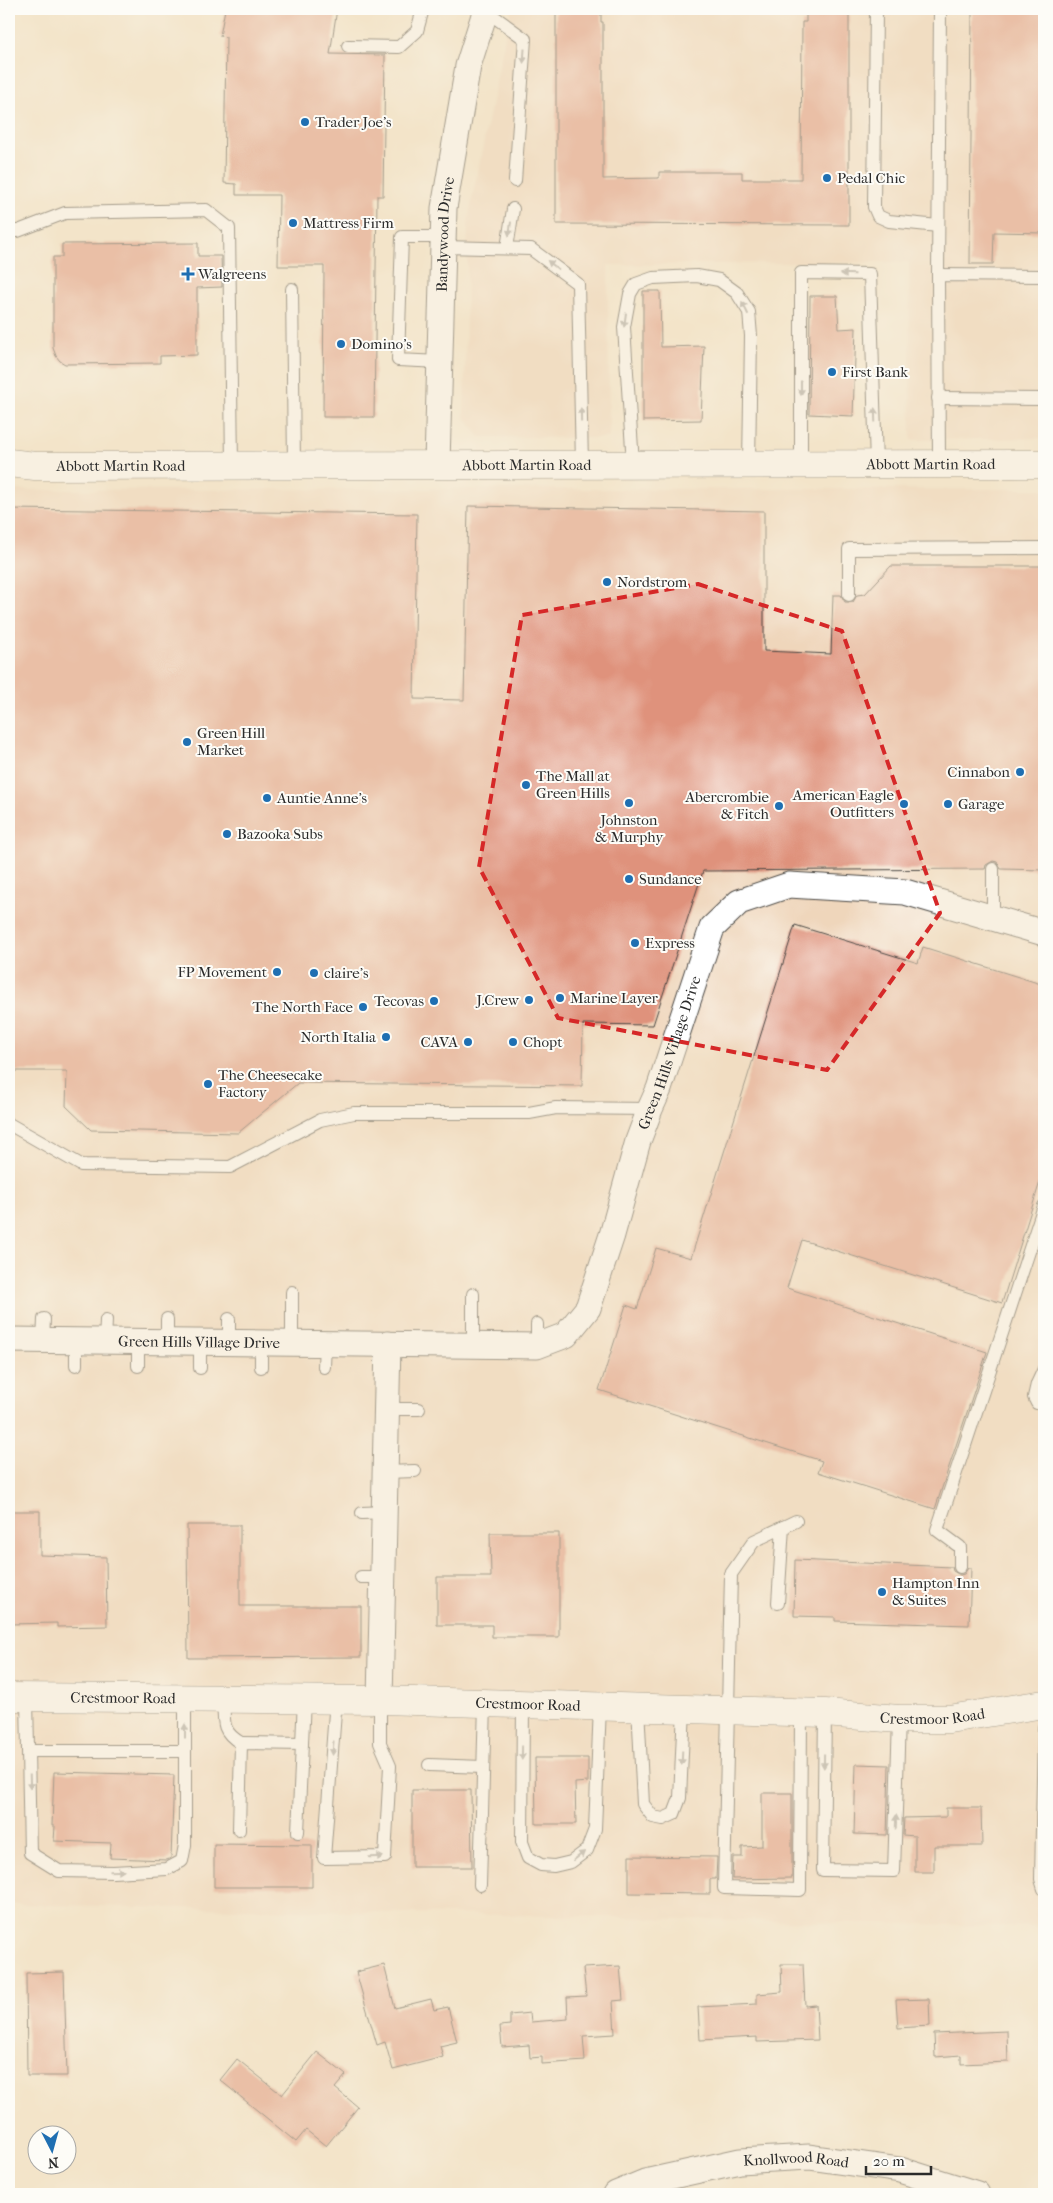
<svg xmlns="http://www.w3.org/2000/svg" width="1053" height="2203" viewBox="0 0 1053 2203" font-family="'IM FELL French Canon',serif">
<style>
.built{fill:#efd6bb}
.building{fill:#df927c}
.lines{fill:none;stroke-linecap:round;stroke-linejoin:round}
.lane-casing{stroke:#494743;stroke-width:14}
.street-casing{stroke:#494743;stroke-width:27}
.secondary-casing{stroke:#494743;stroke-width:29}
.lane{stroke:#fff;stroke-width:12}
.street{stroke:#fff;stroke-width:25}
.secondary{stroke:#fff;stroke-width:28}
.oneway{fill:#a0a0a0}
.marked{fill:none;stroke:#d62828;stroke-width:4;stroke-dasharray:10 6;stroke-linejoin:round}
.poi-dot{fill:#1f6fb2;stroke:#fdfcf7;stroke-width:2}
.labels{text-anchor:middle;stroke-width:4;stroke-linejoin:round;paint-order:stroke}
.poi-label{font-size:15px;fill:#2b2b2b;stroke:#fdfcf7;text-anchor:start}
.street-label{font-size:15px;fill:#2b2b2b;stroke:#fdfcf7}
</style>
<rect width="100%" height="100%" fill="#fdfcf7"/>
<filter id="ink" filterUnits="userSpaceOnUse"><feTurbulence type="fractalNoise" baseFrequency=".02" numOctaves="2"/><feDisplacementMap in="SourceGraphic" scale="10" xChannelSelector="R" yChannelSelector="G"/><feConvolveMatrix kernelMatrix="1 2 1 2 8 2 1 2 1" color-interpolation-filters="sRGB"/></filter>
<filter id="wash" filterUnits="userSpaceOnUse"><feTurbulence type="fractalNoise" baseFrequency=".0096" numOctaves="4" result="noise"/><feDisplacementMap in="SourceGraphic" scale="20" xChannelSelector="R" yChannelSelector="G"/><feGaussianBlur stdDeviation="1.12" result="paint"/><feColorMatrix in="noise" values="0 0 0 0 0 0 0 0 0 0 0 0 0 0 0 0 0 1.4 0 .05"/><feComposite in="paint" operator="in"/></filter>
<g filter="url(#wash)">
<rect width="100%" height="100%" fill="#f3e4c9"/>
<g class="built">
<path d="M511 9H1044V438L911 440 909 262 608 265 609 438 480 437 464 416 468 219Z"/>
<path d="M484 489H1044V1927L9 1904V490Z"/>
</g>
<g id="blocks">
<g class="building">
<path d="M225 9H337L330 54 385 55 383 196H377L374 417H323L324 266H278L279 195H236V184L224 183 226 37 220 36Z"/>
<path d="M556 9H601V22H603V179L659 178V172H742V179H801L802 22H806V9H849V225L556 224Z"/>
<path d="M972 9H1044V233L994 232 993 264H970Z"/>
<path d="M198 243V256H221L222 287 197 288V355L160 356V363L65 364 60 361 56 356 53 348V257H62V244Z"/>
<path d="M643 291H660L661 347 704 346 701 420 643 421Z"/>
<path d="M810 296H837L839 329 856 328 853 416 809 414Z"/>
<path d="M468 506 764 511V651L831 654 833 595H841L845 602H853L857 595 865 594 891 566H1044V870L1001 869 997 862 993 861 986 865 985 869 703 871 653 1025 583 1024 582 1086 298 1083 238 1133 91 1130 66 1106 67 1071H9V509L417 514 414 699 464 700Z"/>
<path d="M795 925 918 963 923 947 1044 985V1169L1002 1303 802 1240 787 1288 987 1352 935 1509 818 1472 822 1461 599 1390 626 1305 637 1309 656 1248 691 1258Z"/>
<path d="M9 1511H40V1555L106 1557 107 1626 57 1627V1623L9 1624Z"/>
<path d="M187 1525H240V1606H361V1657L188 1658Z"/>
<path d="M490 1533H559V1637H492V1625H437V1577H491Z"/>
<path d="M795 1560 952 1567 953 1571 960 1575 964 1574 968 1568H971L969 1625 835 1621V1617L794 1616Z"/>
<path d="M535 1758H588V1782L575 1783 576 1824H536Z"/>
<path d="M856 1764 889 1765 887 1835 854 1834Z"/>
<path d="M54 1772 174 1775 171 1858 167 1860 110 1858 111 1843 54 1841 55 1826H52Z"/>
<path d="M412 1790H471L472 1867H412Z"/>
<path d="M762 1793H792V1878L732 1879 733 1857H742V1847L762 1846Z"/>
<path d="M946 1808H981L982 1846H934V1872H915V1836L903 1835 904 1818 946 1817Z"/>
<path d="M214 1844 312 1845V1887H214Z"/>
<path d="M629 1856 717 1857 716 1879H710V1894L629 1893Z"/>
<path d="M781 1964H803L805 2006 816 2005 818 2040 757 2042V2037L700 2040 698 2007 757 2004V1994L782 1992Z"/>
<path d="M384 1965 395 2008 431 1999 434 2010 448 2007 457 2042 440 2046 443 2057 393 2070 385 2042 377 2045 356 1972Z"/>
<path d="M620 1966 623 2000 613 2001 615 2034 583 2036 585 2061 542 2064V2057L530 2058 529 2045 502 2047 500 2026 510 2025V2015L530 2013 531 2022 568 2019 567 1997 586 1996 583 1968Z"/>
<path d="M64 1972 67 2076H27L26 1973Z"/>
<path d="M929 1999 930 2026 898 2028 896 2000Z"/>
<path d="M1007 2031 1008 2062 961 2064V2055L935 2057 934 2034Z"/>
<path d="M317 2052 346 2075 335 2088 358 2107 326 2146 306 2130 296 2142 220 2080 237 2059 282 2095Z"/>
</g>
</g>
</g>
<g filter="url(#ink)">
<use href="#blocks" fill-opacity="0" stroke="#494743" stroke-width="1"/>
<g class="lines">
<defs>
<g id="lane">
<path d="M876 9 874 207 878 216 889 221 938 226"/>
<path d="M485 10 525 39 515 181"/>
<path d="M348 46 399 47 417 31 423 9"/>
<path d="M9 231H18L65 213 206 210 229 228 232 465"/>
<path d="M443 247 531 249 578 284 582 464"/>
<path d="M507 248 513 209"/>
<path d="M938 275 940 9"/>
<path d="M292 289 294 465"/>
<path d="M440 362 398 360 402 237H444"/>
<path d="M938 398 1044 399"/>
<path d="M633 464 624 327 630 294 636 284 653 278 697 276 719 280 737 293 749 312 751 336 749 464"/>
<path d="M801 464V273L870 274 876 464"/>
<path d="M939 464 938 275 1044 276"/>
<path d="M849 595V549L1044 548"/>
<path d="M993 918V869"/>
<path d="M9 1124 81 1165 230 1167 320 1120 354 1113H529L556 1108 650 1109"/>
<path d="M167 1319V1342"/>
<path d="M229 1319V1342"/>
<path d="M43 1341 44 1319"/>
<path d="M105 1342 106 1320"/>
<path d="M200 1342V1368"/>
<path d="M292 1343V1292"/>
<path d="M473 1345V1294"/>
<path d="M537 1346V1324"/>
<path d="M76 1365V1341"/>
<path d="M138 1366V1342"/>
<path d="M261 1367V1342"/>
<path d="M324 1367 325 1343"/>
<path d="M1044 1369 1037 1384 1034 1397 1037 1403 1044 1405"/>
<path d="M387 1409H419"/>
<path d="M386 1472 415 1471"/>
<path d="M362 1513 385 1512"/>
<path d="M796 1521 754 1541 731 1574 724 1888 800 1890 801 1712"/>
<path d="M960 1567V1547L937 1530 1044 1206"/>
<path d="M361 1577H383"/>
<path d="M778 1603 783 1527"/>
<path d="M27 1698 30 1853 59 1871 113 1872 167 1869 182 1861 185 1845V1698"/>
<path d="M224 1698C224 1720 220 1731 241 1743"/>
<path d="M336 1699 324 1858 385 1857 390 1766 380 1743V1700"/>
<path d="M523 1704 522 1842 528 1858 541 1865 554 1866 571 1862 587 1850 595 1829 600 1706"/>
<path d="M638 1707 643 1804 653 1817 663 1819 674 1814 680 1798 684 1709"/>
<path d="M825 1713 823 1870 894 1871 899 1719"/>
<path d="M1044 1727 1041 1879 1044 1889"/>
<path d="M29 1751H185"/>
<path d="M429 1765 483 1767"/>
<path d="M239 1830 241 1743 302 1744"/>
<path d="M298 1832 304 1699"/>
<path d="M480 1885 485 1703"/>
</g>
<g id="street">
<path id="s1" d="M437 464 444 208 468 66 486 9"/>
<path id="s2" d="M9 1340 537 1346 566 1335 588 1308 612 1235 638 1141 650 1109 659 1089 712 928 739 902 789 885 905 892 1044 933"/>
<path d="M380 1700 388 1344"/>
<path id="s3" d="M616 2194 645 2182 740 2161 809 2157 900 2170 977 2194"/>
</g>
<g id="secondary">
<path id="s4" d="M9 463 35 466 1044 464"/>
<path id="s5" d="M9 1697 380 1700 825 1713 899 1719H949L1044 1704"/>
</g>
</defs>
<use href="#lane" class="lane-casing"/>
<use href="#street" class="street-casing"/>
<use href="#secondary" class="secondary-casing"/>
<use href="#lane" class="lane"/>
<use href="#street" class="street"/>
<use href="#secondary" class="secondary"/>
</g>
<defs><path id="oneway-solid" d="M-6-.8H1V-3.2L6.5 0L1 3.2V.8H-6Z" transform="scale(1.25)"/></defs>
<g class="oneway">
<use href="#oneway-solid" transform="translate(524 56) rotate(94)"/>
<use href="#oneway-solid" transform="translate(510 229) rotate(98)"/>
<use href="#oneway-solid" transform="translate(553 265) rotate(-142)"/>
<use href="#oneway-solid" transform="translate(848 274) rotate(-178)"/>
<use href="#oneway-solid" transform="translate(745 308) rotate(-116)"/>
<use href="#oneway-solid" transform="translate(625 320) rotate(98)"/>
<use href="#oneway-solid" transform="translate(801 388) rotate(90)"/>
<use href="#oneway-solid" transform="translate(581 415) rotate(-91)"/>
<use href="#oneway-solid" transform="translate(875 415) rotate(-92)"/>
<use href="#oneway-solid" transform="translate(185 1731) rotate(-90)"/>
<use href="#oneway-solid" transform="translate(333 1748) rotate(94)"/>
<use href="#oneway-solid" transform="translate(522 1753) rotate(91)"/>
<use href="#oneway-solid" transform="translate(682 1758) rotate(92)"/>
<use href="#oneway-solid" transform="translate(824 1761) rotate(91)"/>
<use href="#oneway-solid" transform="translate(30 1782) rotate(88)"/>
<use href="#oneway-solid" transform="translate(896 1822) rotate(-88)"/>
<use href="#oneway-solid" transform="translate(579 1856) rotate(-38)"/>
<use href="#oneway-solid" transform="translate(376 1857) rotate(-2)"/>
<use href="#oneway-solid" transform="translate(117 1871) rotate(-2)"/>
</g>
</g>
<path d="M0 0H1053V2203H0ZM698 584 842 631 940 913 827 1070 558 1018 479 867 522 615Z" fill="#f3e4c9" fill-opacity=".55" fill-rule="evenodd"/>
<path class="marked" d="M698 584 842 631 940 913 827 1070 558 1018 479 867 522 615Z"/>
<g class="poi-dot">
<circle cx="305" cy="122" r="5"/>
<circle cx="827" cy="178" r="5"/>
<circle cx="293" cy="223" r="5"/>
<path d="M185.5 266.5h5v5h5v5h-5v5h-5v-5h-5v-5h5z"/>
<circle cx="341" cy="344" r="5"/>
<circle cx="832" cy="372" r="5"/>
<circle cx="607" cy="582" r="5"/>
<circle cx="187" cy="742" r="5"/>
<circle cx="1020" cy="772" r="5"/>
<circle cx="526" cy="785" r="5"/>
<circle cx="267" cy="798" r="5"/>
<circle cx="629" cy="803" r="5"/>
<circle cx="904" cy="804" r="5"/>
<circle cx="948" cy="804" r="5"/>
<circle cx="779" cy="806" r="5"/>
<circle cx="227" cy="834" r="5"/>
<circle cx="629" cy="879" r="5"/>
<circle cx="635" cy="943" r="5"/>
<circle cx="277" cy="972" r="5"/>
<circle cx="314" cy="973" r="5"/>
<circle cx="560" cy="998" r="5"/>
<circle cx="529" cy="1000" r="5"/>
<circle cx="434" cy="1001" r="5"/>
<circle cx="363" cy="1007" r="5"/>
<circle cx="386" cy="1037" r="5"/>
<circle cx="468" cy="1042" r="5"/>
<circle cx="513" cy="1042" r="5"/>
<circle cx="208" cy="1084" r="5"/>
<circle cx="882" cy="1592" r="5"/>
</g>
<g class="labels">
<g class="poi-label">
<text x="315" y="127">Trader Joe's</text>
<text x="837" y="183">Pedal Chic</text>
<text x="303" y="228">Mattress Firm</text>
<text x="198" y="279">Walgreens</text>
<text x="351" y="349">Domino's</text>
<text x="842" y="377">First Bank</text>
<text x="617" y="587">Nordstrom</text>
<text x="197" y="738">Green Hill<tspan x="197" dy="17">Market</tspan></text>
<text x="1010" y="777" text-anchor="end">Cinnabon</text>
<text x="536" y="781">The Mall at<tspan x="536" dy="17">Green Hills</tspan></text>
<text x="894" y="800" text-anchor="end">American Eagle<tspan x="894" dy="17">Outfitters</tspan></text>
<text x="769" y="802" text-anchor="end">Abercrombie<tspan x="769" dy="17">&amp; Fitch</tspan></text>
<text x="277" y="803">Auntie Anne's</text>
<text x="958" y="809">Garage</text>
<text x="629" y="825" text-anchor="middle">Johnston<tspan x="629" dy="17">&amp; Murphy</tspan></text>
<text x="237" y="839">Bazooka Subs</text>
<text x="639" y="884">Sundance</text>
<text x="645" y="948">Express</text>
<text x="267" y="977" text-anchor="end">FP Movement</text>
<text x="324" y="978">claire's</text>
<text x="570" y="1003">Marine Layer</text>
<text x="519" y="1005" text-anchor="end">J.Crew</text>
<text x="424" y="1006" text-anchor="end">Tecovas</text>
<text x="353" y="1012" text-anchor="end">The North Face</text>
<text x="376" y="1042" text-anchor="end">North Italia</text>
<text x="458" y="1047" text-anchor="end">CAVA</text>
<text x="523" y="1047">Chopt</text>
<text x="218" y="1080">The Cheesecake<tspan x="218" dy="17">Factory</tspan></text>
<text x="892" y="1588">Hampton Inn<tspan x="892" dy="17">&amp; Suites</tspan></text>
</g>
<g class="street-label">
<text dy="5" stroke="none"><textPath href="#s1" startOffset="230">Bandywood Drive</textPath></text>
<text dy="5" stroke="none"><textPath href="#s4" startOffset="518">Abbott Martin Road</textPath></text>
<text dy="5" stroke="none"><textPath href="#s4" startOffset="922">Abbott Martin Road</textPath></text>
<text dy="5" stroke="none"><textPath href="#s4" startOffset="112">Abbott Martin Road</textPath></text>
<text dy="5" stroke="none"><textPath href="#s2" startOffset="862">Green Hills Village Drive</textPath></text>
<text dy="5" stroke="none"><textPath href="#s2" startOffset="190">Green Hills Village Drive</textPath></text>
<text dy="5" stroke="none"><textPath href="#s5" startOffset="114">Crestmoor Road</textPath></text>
<text dy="5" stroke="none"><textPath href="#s5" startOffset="519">Crestmoor Road</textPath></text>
<text dy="5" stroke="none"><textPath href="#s5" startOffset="924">Crestmoor Road</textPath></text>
<text dy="5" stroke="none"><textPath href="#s3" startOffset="185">Knollwood Road</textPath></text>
</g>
</g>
<rect width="1053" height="2203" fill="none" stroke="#fdfcf7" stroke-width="30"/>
<g transform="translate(52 2150) rotate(174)"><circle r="24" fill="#fdfcf7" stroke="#a9a8a5"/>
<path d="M0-4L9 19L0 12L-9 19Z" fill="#1f6fb2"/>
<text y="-8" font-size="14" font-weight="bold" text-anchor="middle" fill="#2b2b2b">N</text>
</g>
<path d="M866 2166v8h65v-8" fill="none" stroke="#2b2b2b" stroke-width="2.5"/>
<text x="873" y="2166" font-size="15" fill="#2b2b2b" stroke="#fdfcf7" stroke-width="4" paint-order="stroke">20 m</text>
</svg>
